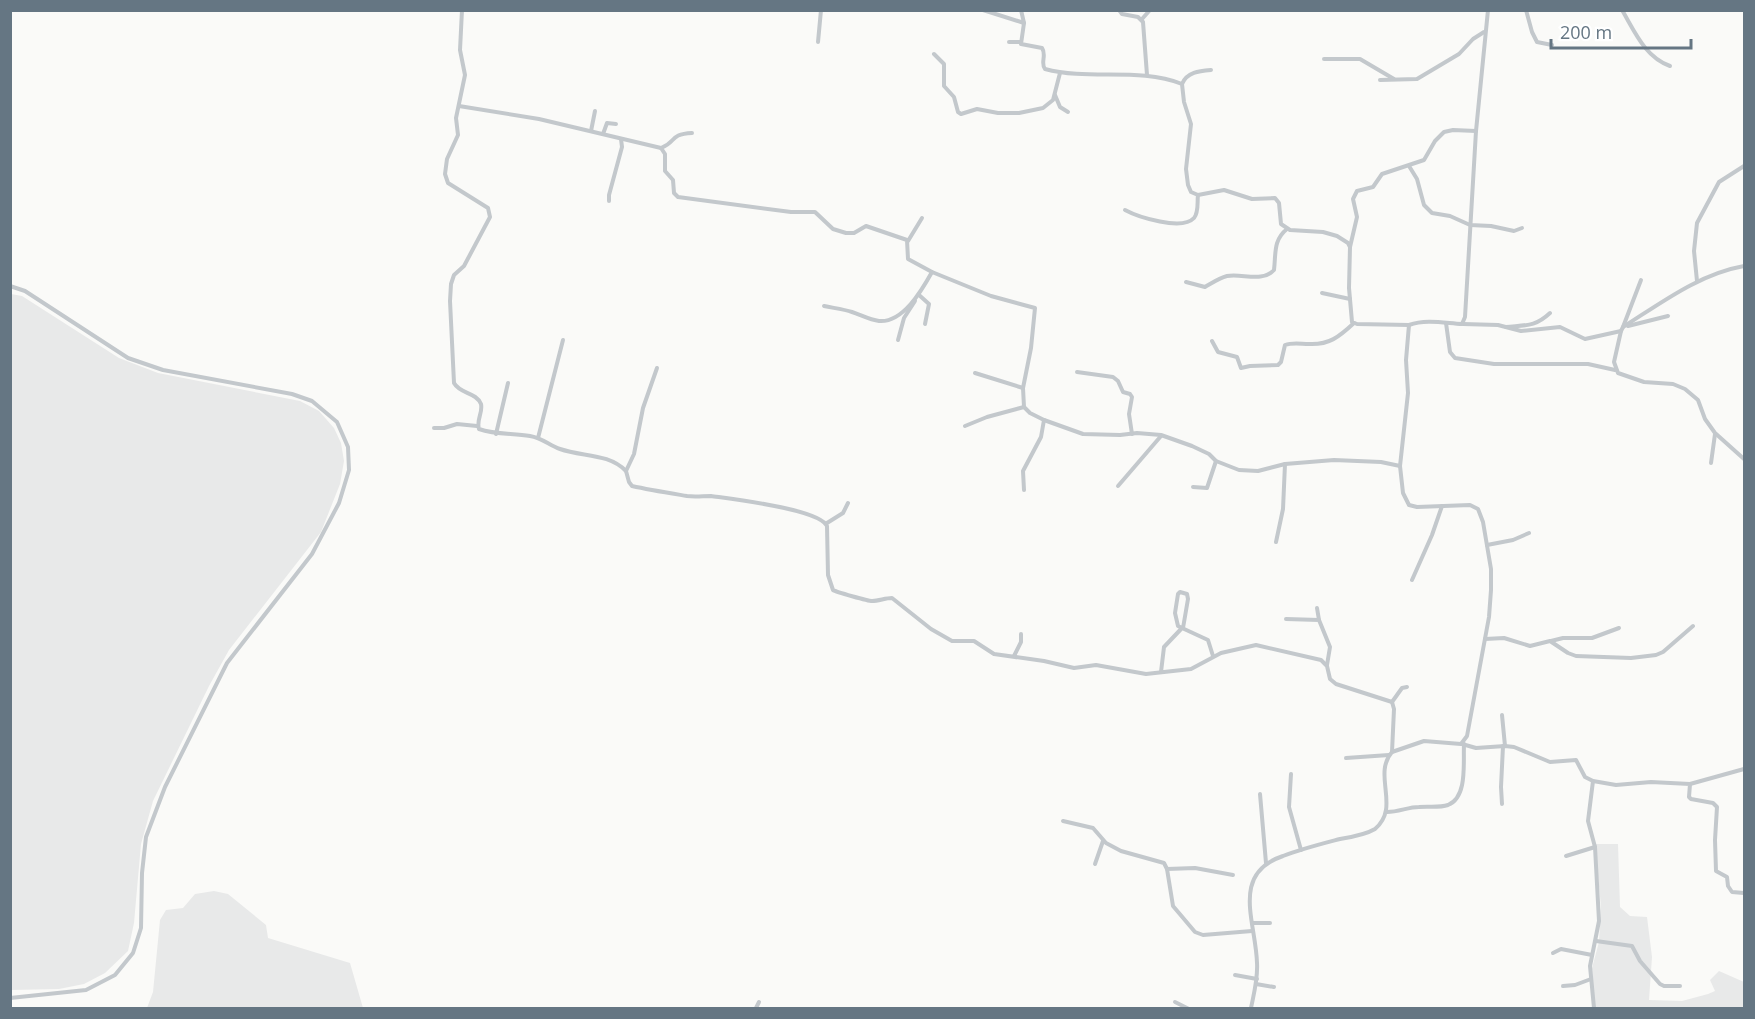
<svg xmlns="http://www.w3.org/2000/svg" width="1755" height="1019" viewBox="0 0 1755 1019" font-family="'Open Sans',sans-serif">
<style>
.built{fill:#e8e9e9}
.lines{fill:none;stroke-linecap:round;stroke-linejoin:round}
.minor{stroke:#c3c8cc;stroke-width:4}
</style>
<rect width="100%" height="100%" fill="#fafaf8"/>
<g class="built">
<path d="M11 294 22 296 119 358 158 373 300 401 319 411 334 428 341 443 344 461 340 484 321 532 229 650 209 686 153 801 141 844 134 923 128 951 105 973 84 984 59 989 11 990Z"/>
<path d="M1595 844H1618L1620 907 1630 916 1647 917 1652 957 1649 1000 1682 1001 1708 994 1715 991 1710 980 1719 971 1744 982V1008H1594L1592 968 1599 942 1601 907Z"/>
<path d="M214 891 228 894 266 925 268 938 350 963 363 1008H147L153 992 160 920 166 910 183 908 195 894Z"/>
</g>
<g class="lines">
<g class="minor">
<path d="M462 10 460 50 465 75 456 118 458 135 447 159 445 174 448 183 488 208 490 217 464 266 454 275 451 284 450 301 454 383C460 394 476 392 481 404 483 413 476 420 479 429 496 435 513 433 530 436 542 438 549 445 560 449 583 457 608 453 626 471L629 482 632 486C650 490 669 493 687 496 695 497 703 496 711 496 732 499 819 509 827 526L828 575 833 590C836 592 868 601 872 601 879 601 885 598 892 598L931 629 952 641H974L994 654 1044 661 1074 668 1096 665 1146 674 1191 669 1221 653 1256 645 1321 660 1327 666 1330 679 1336 684 1392 702 1394 709 1392 752"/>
<path d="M983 10 1024 23"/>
<path d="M1021 10 1024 23 1021 44 1042 48C1047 55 1040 63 1045 69 1090 81 1138 67 1182 84L1184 102 1191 124 1186 169 1188 185 1191 192 1198 195 1224 190 1252 199 1275 198 1279 203 1281 224 1290 230 1323 232 1337 236 1348 243 1350 247 1349 288 1352 322 1357 324 1409 325"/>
<path d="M1119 10 1122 14 1138 17 1143 22 1147 75"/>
<path d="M1526 10 1532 32 1537 42 1552 45"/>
<path d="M1622 10C1635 32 1645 57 1670 66"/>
<path d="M1142 19 1150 10"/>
<path d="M818 42 821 10"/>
<path d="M1009 42H1020"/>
<path d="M934 54 944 64V86L954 97 958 112 961 114 977 109 998 113H1019L1043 108 1053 100 1060 73"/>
<path d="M1324 59H1360L1394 79"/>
<path d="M1380 80 1417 79 1459 54 1473 39 1484 32"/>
<path d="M1182 84C1187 72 1199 71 1211 70"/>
<path d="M1055 95 1060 107 1068 112"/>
<path d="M459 106 539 119 661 148 665 154V171L673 180 674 193 678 197 791 212H815L833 229 846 233H854L866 226 907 240 908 259 932 272 991 296 1035 308 1031 348 1023 388 1024 407 1030 413 1044 420 1083 434 1120 435 1137 433 1161 435 1192 446 1209 454 1216 461 1239 470 1258 471 1285 464 1334 460 1381 462 1400 466"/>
<path d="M591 131 595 111"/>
<path d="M603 134 607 123 616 124"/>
<path d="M661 148C677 142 669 134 692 133"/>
<path d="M1409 166 1417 179 1424 205 1432 213 1450 216 1470 225 1491 226 1514 231 1522 228"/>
<path d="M609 201V195L622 147 621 139"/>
<path d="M1125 210C1138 217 1182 231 1194 218 1199 212 1197 202 1198 195"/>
<path d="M908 241 922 218"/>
<path d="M1350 247 1357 217 1353 199 1357 191 1373 187 1382 174 1424 160 1435 141 1444 132 1453 130 1476 131"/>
<path d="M1697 281 1694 251 1697 223 1719 182 1744 166"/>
<path d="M1186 282 1205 287C1212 283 1219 278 1227 276 1242 273 1262 283 1274 270 1276 254 1273 240 1287 229"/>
<path d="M10 286 25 291 128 358 163 370 292 394 312 401 337 422 348 447 349 470 339 503 312 554 227 663 165 787 146 837 142 873 141 928 133 953 115 975 86 990 10 998"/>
<path d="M1322 293 1350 299"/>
<path d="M919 295 929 304 925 324"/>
<path d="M824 306C833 308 843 309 852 312 861 315 870 320 879 321 903 323 922 290 932 272"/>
<path d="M1446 323 1450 352 1455 358 1494 364H1588L1615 370"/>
<path d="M1463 324 1498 325 1521 331 1560 327 1585 339 1621 331 1623 327C1661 303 1699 274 1744 266"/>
<path d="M1628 326 1668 316"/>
<path d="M1506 327C1526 325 1535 327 1550 313"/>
<path d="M1623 327 1641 280"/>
<path d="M1621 331 1614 362 1618 373 1644 382 1673 384 1685 389 1698 400 1705 419 1715 433 1744 459"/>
<path d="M898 340 904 318 915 301"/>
<path d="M1212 341 1218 352 1237 357 1241 368 1250 366 1278 365 1281 362 1285 345C1293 342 1301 344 1309 344 1329 345 1339 337 1354 323"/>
<path d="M1077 372 1113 377 1118 381 1123 392 1130 394 1132 397 1129 414 1132 434"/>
<path d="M975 373 1023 388"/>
<path d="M965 426 987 417 1024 407"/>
<path d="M434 428H444L457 424 477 426"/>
<path d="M496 434 508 383"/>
<path d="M538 438 563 340"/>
<path d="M1711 463 1715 434"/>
<path d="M626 471 634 454 643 408 657 368"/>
<path d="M1118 486 1161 436"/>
<path d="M1193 487 1207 488 1216 461"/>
<path d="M1024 490 1023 471 1041 437 1044 420"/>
<path d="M827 523 843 513 848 503"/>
<path d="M1276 542 1283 509 1285 464"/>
<path d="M1487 545 1513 540 1529 533"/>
<path d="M1412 580 1432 535 1442 506"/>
<path d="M1317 608 1319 620"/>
<path d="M1286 619 1319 620 1330 647 1327 665"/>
<path d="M1182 628 1178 626 1175 613 1178 594 1180 592 1187 594 1188 599 1183 628"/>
<path d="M1485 639 1504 638 1530 646 1550 641 1568 653 1576 656 1631 658 1656 655 1663 652 1693 626"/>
<path d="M1551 641 1563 638H1592L1619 628"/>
<path d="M1014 656 1021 642V634"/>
<path d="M1161 672 1164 647 1182 628 1208 640 1213 656"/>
<path d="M1392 702 1402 688 1407 687"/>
<path d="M1502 715 1505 746"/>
<path d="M1462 744 1476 748 1505 746 1514 747 1550 762 1576 760 1585 777 1593 781 1616 785 1651 782 1690 784 1689 797 1691 799 1713 803 1717 807 1715 840 1716 871 1727 877 1728 886 1732 892 1744 893"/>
<path d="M1346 758 1389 755"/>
<path d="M1291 774 1289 807 1301 850"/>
<path d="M1593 781 1588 821 1595 847 1599 921 1590 966 1594 1008"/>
<path d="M1690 784 1744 769"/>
<path d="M1260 794 1266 863"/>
<path d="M1502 804 1501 787 1503 746"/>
<path d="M1387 812C1399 812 1408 807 1419 807 1428 806 1439 808 1448 805 1468 797 1463 762 1464 744"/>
<path d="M1063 821 1093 828 1106 843 1121 851 1164 863 1167 869 1173 906 1195 932 1203 935 1252 931"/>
<path d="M1566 856 1595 847"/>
<path d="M1095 864 1103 841"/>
<path d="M1167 869 1195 868 1233 875"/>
<path d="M1252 923H1270"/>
<path d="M1596 941 1632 946 1640 961 1660 984 1664 986H1680"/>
<path d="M1553 953 1561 949 1592 955"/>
<path d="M1235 975 1257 979"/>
<path d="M1256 984 1274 987"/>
<path d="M1563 986 1575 985 1591 979"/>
<path d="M1175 1002 1187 1008"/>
<path d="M756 1008 759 1002"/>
<path d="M1251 1008C1254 993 1258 979 1257 963 1256 922 1230 874 1283 856 1301 849 1321 844 1340 839 1352 837 1365 835 1375 829 1401 807 1372 775 1392 752L1424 741 1461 744 1467 736 1489 617 1491 590V569L1483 522 1478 509 1470 505 1417 507 1409 505 1403 493 1400 466 1408 393 1406 360 1409 325C1426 319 1444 323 1462 324L1465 317 1476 131 1488 10"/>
</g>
</g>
<rect width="1755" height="1019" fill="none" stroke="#657683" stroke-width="24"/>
<path d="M1551 39v9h140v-9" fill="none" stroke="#657683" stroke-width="3"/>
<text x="1560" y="39" font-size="18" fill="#657683" stroke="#ffffff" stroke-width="4.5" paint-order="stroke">200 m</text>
</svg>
